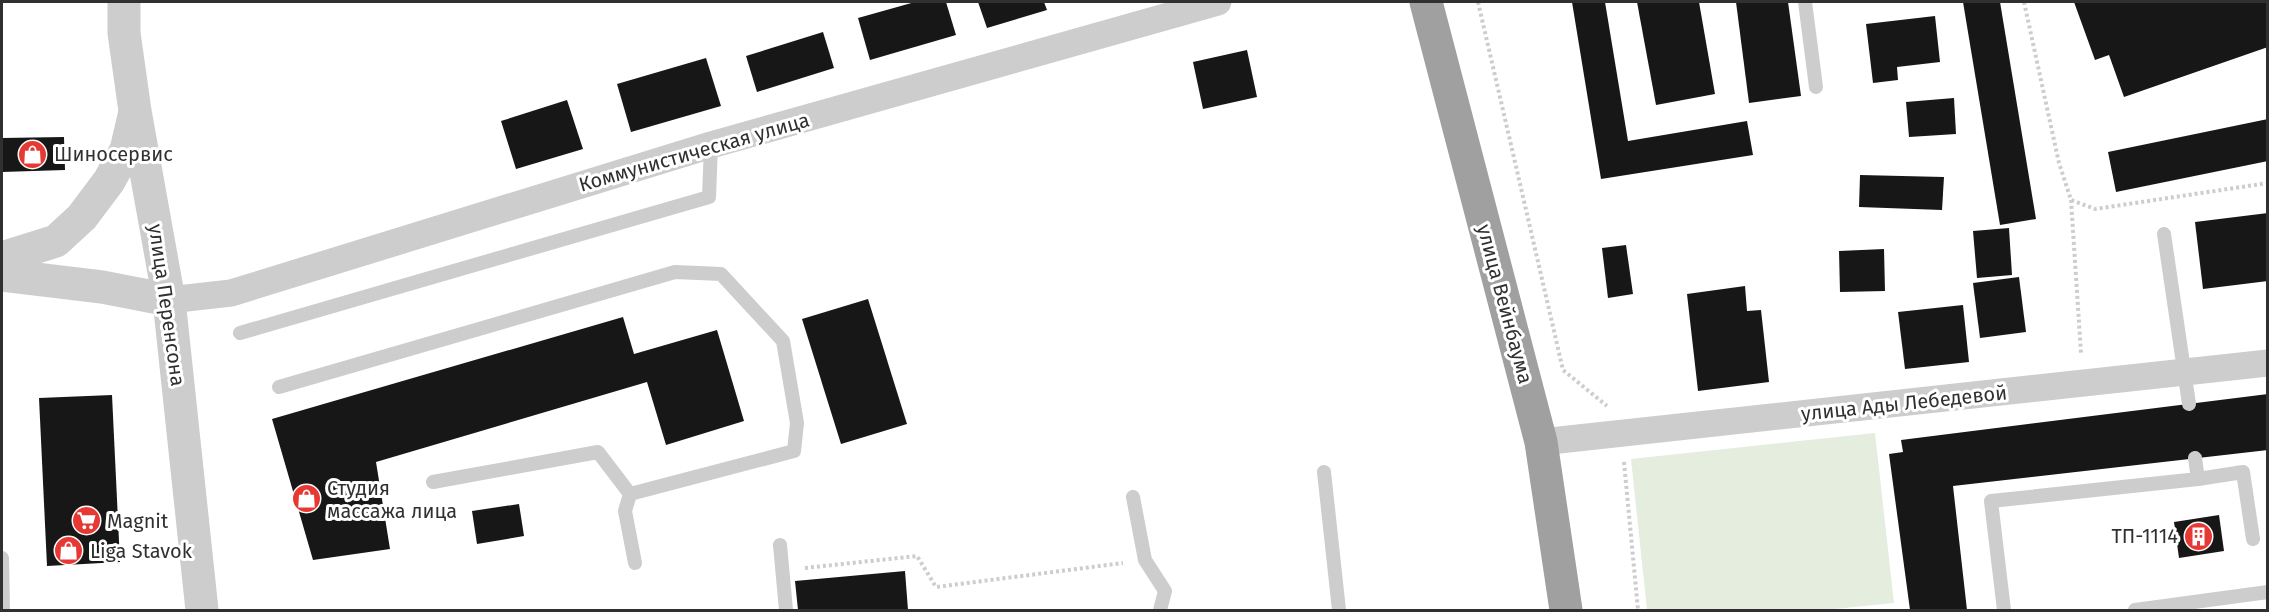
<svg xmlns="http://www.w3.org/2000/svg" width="2269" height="612" viewBox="0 0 2269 612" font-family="'Fira Sans',sans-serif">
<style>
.green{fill:#e5eddf}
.building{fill:#171717}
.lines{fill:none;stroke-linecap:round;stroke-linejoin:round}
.path{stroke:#cdcdcd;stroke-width:4;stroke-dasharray:3 3;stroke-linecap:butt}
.service{stroke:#cdcdcd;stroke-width:14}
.minor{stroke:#cdcdcd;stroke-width:27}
.tertiary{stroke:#cdcdcd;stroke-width:33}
.trunk{stroke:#a0a0a0;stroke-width:33}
.labels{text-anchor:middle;stroke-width:6;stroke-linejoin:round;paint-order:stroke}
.street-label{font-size:20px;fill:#303030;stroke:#fff}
.poi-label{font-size:20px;fill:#303030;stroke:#fff;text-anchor:start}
</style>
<rect width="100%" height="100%" fill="#fff"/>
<path class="green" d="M1875 433 1894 603 1825 610H1647L1631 459Z"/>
<g class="building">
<path d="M915 2H946L956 35 870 60 858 18Z"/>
<path d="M978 2H1044L1047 10 987 28Z"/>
<path d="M1572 2H1605L1628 141 1747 121 1753 155 1601 179Z"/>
<path d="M1637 2H1699L1715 94 1656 105Z"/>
<path d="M1736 2H1788L1801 96 1749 103Z"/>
<path d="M1963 2H2000L2036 219 2000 225Z"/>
<path d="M2074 2H2268V47L2124 97 2109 55 2095 60Z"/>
<path d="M1935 16 1940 62 1897 67 1898 80 1873 83 1866 24Z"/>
<path d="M823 32 834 68 757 92 746 56Z"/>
<path d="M1247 50 1257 97 1203 109 1193 62Z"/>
<path d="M706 58 721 106 631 132 617 84Z"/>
<path d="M1954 98 1956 134 1909 137 1906 102Z"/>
<path d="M567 100 583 149 516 169 501 121Z"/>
<path d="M2268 119V161L2116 192 2108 152Z"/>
<path d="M64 137 65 170 2 172V138Z"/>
<path d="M1860 175 1944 177 1942 210 1859 207Z"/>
<path d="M2268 213V281L2203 289 2195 222Z"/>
<path d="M2009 228 2012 275 1977 278 1973 231Z"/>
<path d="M1626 245 1633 294 1608 298 1602 248Z"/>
<path d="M1884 249 1885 291 1840 292 1839 251Z"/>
<path d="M2019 277 2026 332 1980 338 1973 283Z"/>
<path d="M1745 286 1747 311 1761 310 1769 382 1698 391 1687 294Z"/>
<path d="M868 299 907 424 841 444 802 319Z"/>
<path d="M1963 305 1969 362 1905 369 1898 312Z"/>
<path d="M623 317 634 354 717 330 744 421 666 445 647 382 376 462 390 549 313 560 272 419Z"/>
<path d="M2268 394V450L1953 486 1967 610H1910L1889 454 1903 452 1901 440Z"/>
<path d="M112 395 120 562 47 566 39 398Z"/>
<path d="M519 504 524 536 477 544 472 511Z"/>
<path d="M2219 515 2224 551 2179 558 2174 522Z"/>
<path d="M905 571 908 610H798L795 581Z"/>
</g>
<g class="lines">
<g class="path">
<path d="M1478 2 1563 370 1607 406"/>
<path d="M2024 2 2059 163 2071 200 2095 209 2268 183"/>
<path d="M2071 200 2081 353"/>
<path d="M1624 462 1638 610"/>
<path d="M805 568 917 556 936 587 1123 563"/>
</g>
<g class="service">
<path d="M1805 2 1816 87"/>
<path d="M2164 234 2189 404"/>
<path d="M240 333 709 197 711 145"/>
<path d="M279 387 675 272 721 274 783 341 797 423 794 451 630 494"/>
<path d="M1324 472 1339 610"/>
<path d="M2198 479 2243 472 2253 539"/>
<path d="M433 482 598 452 630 494 625 511 635 563"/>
<path d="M1133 497 1145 560 1165 591 1160 610"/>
<path d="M780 545 786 610"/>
<path d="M2 558 3 610"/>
<path d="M2004 610 1991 501 2198 479 2195 458"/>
<path d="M2135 610 2268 592"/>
</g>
<g class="minor">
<path d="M169 300 231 293 711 145 1218 2"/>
<path d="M1541 442 2268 363"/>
</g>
<g class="tertiary">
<path d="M124 2V33L135 111 169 300 202 610"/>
<path d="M2 258 56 241 82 217 109 181 126 150 134 116"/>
<path d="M2 275 102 287 169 300"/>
</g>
<path class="trunk" d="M1426 2 1541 442 1566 610"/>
</g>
<defs>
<symbol id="shop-disc" viewBox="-11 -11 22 22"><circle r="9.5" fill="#e63934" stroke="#fff"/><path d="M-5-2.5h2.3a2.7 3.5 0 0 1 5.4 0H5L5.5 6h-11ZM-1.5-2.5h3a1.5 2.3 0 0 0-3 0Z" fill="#fff"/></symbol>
<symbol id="supermarket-disc" viewBox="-11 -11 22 22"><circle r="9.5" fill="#e63934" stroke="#fff"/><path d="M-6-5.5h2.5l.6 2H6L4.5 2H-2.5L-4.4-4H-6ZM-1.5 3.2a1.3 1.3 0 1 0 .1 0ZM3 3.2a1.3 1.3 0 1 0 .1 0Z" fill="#fff"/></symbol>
<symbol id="building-disc" viewBox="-11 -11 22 22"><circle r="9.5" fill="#e63934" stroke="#fff"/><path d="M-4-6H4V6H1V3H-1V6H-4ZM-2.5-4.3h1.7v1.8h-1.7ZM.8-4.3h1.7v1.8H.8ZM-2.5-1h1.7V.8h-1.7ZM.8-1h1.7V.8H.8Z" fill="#fff"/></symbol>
</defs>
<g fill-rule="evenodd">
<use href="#shop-disc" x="16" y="138" width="33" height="33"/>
<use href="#shop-disc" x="290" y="482" width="33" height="33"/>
<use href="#supermarket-disc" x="70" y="504" width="33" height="33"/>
<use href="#building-disc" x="2182" y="520" width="33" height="33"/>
<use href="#shop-disc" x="52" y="534" width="33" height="33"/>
</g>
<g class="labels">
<g class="street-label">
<text transform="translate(694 152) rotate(-16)" y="7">Коммунистическая улица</text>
<text transform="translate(1505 304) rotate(75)" y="7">улица Вейнбаума</text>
<text transform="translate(167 305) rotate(82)" y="7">улица Перенсона</text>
<text transform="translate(1904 403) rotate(-6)" y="7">улица Ады Лебедевой</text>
</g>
<g class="poi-label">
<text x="54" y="161">Шиносервис</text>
<text x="327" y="495">Студия<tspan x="327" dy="23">массажа лица</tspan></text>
<text x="107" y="528">Magnit</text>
<text x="2178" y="543" text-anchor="end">ТП-1114</text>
<text x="90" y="558">Liga Stavok</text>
</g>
</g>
<rect width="2269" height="612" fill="none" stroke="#303030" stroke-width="6"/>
</svg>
